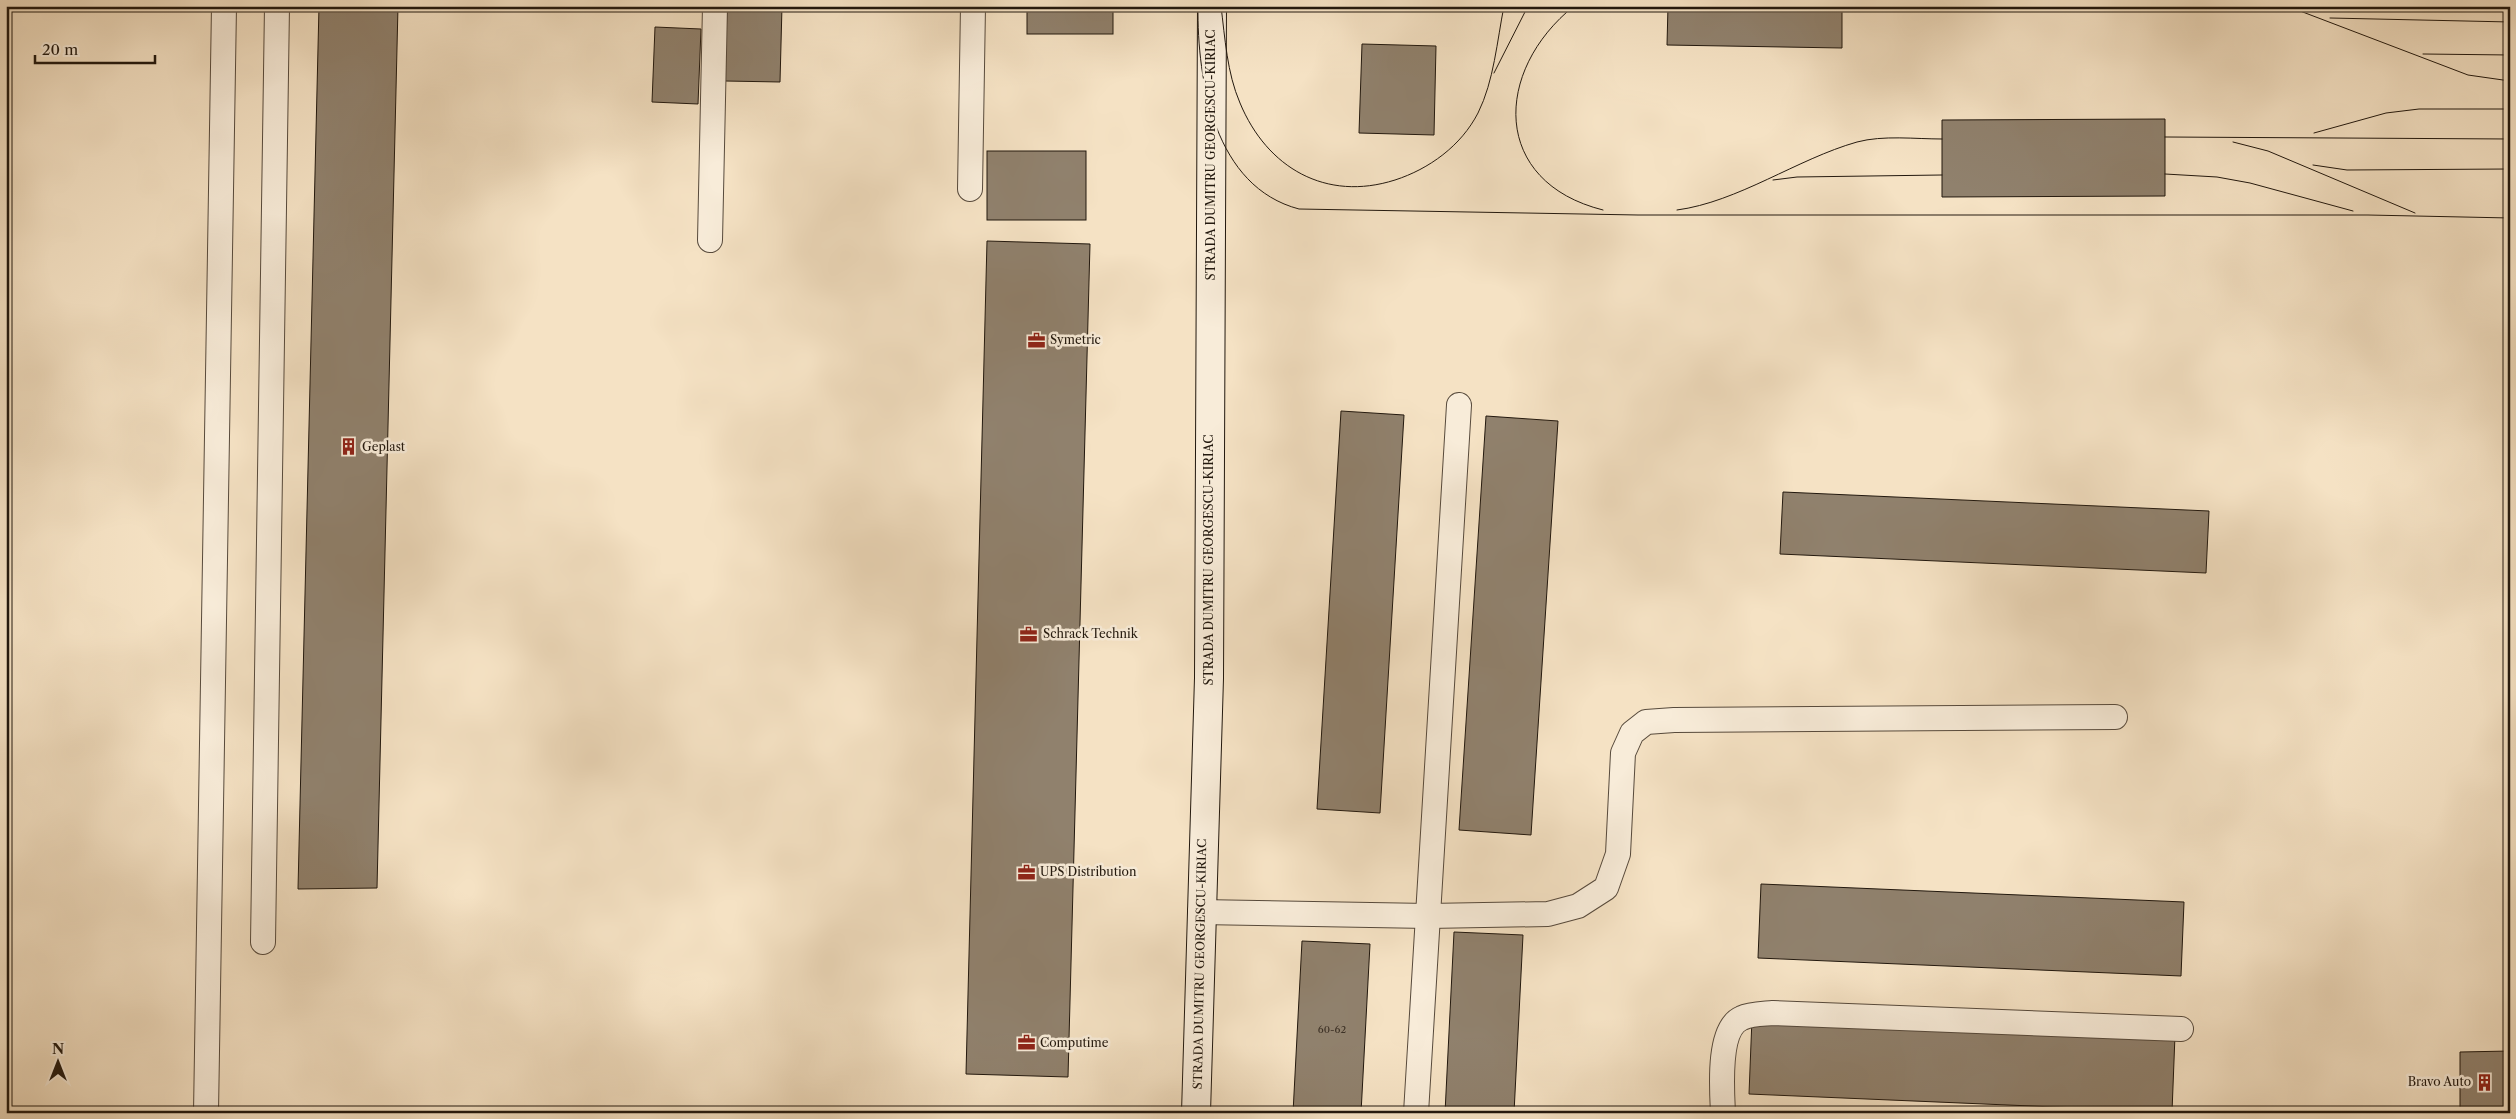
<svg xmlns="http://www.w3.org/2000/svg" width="2516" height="1119" viewBox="0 0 2516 1119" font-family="'Libre Caslon Text',serif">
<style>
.building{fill:#90816d;stroke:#22180e}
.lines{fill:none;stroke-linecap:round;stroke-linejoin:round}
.service-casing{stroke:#574a3c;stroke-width:26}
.secondary-casing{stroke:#22180e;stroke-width:30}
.service{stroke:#f8ecd9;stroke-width:24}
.secondary{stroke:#f8ecd9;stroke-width:28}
.tram{stroke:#22180e;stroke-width:1}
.labels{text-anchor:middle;stroke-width:5;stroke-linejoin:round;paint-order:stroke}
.number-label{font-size:10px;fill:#3e3226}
.street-label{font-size:12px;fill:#22180e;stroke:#f8ecd9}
.poi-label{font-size:12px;fill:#22180e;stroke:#f8ecd9;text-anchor:start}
</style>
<rect width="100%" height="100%" fill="#f5e2c4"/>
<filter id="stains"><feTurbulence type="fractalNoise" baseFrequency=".004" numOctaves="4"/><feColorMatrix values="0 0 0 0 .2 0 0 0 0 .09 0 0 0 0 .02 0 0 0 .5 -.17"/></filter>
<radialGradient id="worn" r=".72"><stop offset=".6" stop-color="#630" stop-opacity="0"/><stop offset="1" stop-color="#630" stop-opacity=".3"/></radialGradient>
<g class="building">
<path d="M319 6H398L377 888 298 889Z"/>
<path d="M727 6H782L780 82 725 81Z"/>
<rect x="1027" y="6" width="86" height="28"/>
<path d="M1668 6H1842V48L1667 45Z"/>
<path d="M655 27 701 29 698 104 652 102Z"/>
<path d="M1362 44 1436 46 1434 135 1359 133Z"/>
<path d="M2165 119V196L1942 197V120Z"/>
<rect x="987" y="151" width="99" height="69"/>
<path d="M987 241 1090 244 1068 1077 966 1074Z"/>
<path d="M1341 411 1404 415 1380 813 1317 809Z"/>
<path d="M1486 416 1558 421 1531 835 1459 830Z"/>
<path d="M1783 492 2209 511 2206 573 1780 554Z"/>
<path d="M1761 884 2184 902 2181 976 1758 958Z"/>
<path d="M1454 932 1523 935 1514 1113H1445Z"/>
<path d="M1302 941 1370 944 1361 1113H1293Z"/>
<path d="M1752 1018 2175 1035 2172 1112 1749 1094Z"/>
<path d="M2510 1051V1113H2460V1052Z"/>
</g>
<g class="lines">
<defs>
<g id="service">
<path d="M970 189 973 6"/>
<path d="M710 240 715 6"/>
<path d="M1200 912 1428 916 1548 914 1578 906 1606 888 1618 854 1623 753 1632 733 1646 722 1674 720 2115 717"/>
<path d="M263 942 277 6"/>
<path d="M206 1113 224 6"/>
<path d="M1416 1113 1459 405"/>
<path d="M1723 1113C1722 1091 1717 1028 1742 1018 1750 1014 1763 1014 1773 1013L2181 1029"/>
</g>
<path id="secondary" d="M1196 1113 1209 678 1212 6"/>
</defs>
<use href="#service" class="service-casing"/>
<use href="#secondary" class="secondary-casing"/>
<use href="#service" class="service"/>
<use href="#secondary" class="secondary"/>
<g class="tram">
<path d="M1198 6C1197 82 1215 187 1299 209L1638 215H2368L2510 218"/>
<path d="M1221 6C1225 38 1227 73 1240 103 1267 168 1326 202 1395 180 1429 169 1461 146 1478 113 1494 81 1497 41 1504 6"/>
<path d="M1574 6C1493 71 1491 182 1603 210"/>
<path d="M2287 6 2468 75 2510 81"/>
<path d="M2330 18 2510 22"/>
<path d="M2423 54 2510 55"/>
<path d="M1494 73 1528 6"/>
<path d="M2314 133 2386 113 2419 109H2510"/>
<path d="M2165 137 2510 139"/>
<path d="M2233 142 2268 151 2415 213"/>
<path d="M2313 165 2347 170 2510 169"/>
<path d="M2165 174 2217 177 2250 183 2353 211"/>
<path d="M1773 180 1797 177 1942 175"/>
<path d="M1677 210C1738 202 1797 159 1857 142 1883 135 1915 139 1942 139"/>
</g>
</g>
<defs>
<symbol id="office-bare" viewBox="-9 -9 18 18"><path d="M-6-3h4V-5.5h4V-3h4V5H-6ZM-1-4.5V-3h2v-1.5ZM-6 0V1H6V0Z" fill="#8f2418" stroke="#f8ecd9" stroke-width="2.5" paint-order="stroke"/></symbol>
<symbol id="building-bare" viewBox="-9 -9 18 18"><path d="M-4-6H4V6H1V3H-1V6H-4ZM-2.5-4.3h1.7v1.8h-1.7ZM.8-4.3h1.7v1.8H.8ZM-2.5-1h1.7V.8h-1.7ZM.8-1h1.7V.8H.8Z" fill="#8f2418" stroke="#f8ecd9" stroke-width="2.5" paint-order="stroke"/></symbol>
</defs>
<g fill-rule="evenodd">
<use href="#office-bare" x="1024" y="328" width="25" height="25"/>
<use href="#building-bare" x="336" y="434" width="25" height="25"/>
<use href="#office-bare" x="1016" y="622" width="25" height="25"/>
<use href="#office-bare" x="1014" y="860" width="25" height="25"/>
<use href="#office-bare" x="1014" y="1030" width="25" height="25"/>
<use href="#building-bare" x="2472" y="1070" width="25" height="25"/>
</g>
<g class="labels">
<g class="number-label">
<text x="1332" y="1033">60-62</text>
</g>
<g class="street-label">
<text transform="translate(1211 155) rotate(-90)" y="4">STRADA DUMITRU GEORGESCU-KIRIAC</text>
<text transform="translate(1209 560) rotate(-90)" y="4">STRADA DUMITRU GEORGESCU-KIRIAC</text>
<text transform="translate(1200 964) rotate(-89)" y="4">STRADA DUMITRU GEORGESCU-KIRIAC</text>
</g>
<g class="poi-label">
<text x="1050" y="344">Symetric</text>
<text x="362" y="451">Geplast</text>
<text x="1043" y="638">Schrack Technik</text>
<text x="1040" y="876">UPS Distribution</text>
<text x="1040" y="1047">Computime</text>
<text x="2471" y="1086" text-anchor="end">Bravo Auto</text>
</g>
</g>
<rect width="2516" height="1119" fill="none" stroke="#f5e2c4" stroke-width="25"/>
<rect x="8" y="8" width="2501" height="1104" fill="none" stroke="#22180e" stroke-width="2.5"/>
<rect x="12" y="12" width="2491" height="1094" fill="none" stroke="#22180e"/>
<g transform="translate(58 1062)" stroke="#f8ecd9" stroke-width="4" paint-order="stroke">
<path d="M0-4L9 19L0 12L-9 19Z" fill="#22180e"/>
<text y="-8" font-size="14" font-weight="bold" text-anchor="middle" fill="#22180e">N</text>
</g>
<path d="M35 55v8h120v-8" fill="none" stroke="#22180e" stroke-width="2.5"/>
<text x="42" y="55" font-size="15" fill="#22180e" stroke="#f8ecd9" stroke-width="4" paint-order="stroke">20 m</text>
<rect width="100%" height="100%" filter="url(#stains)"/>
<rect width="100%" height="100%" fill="url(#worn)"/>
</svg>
